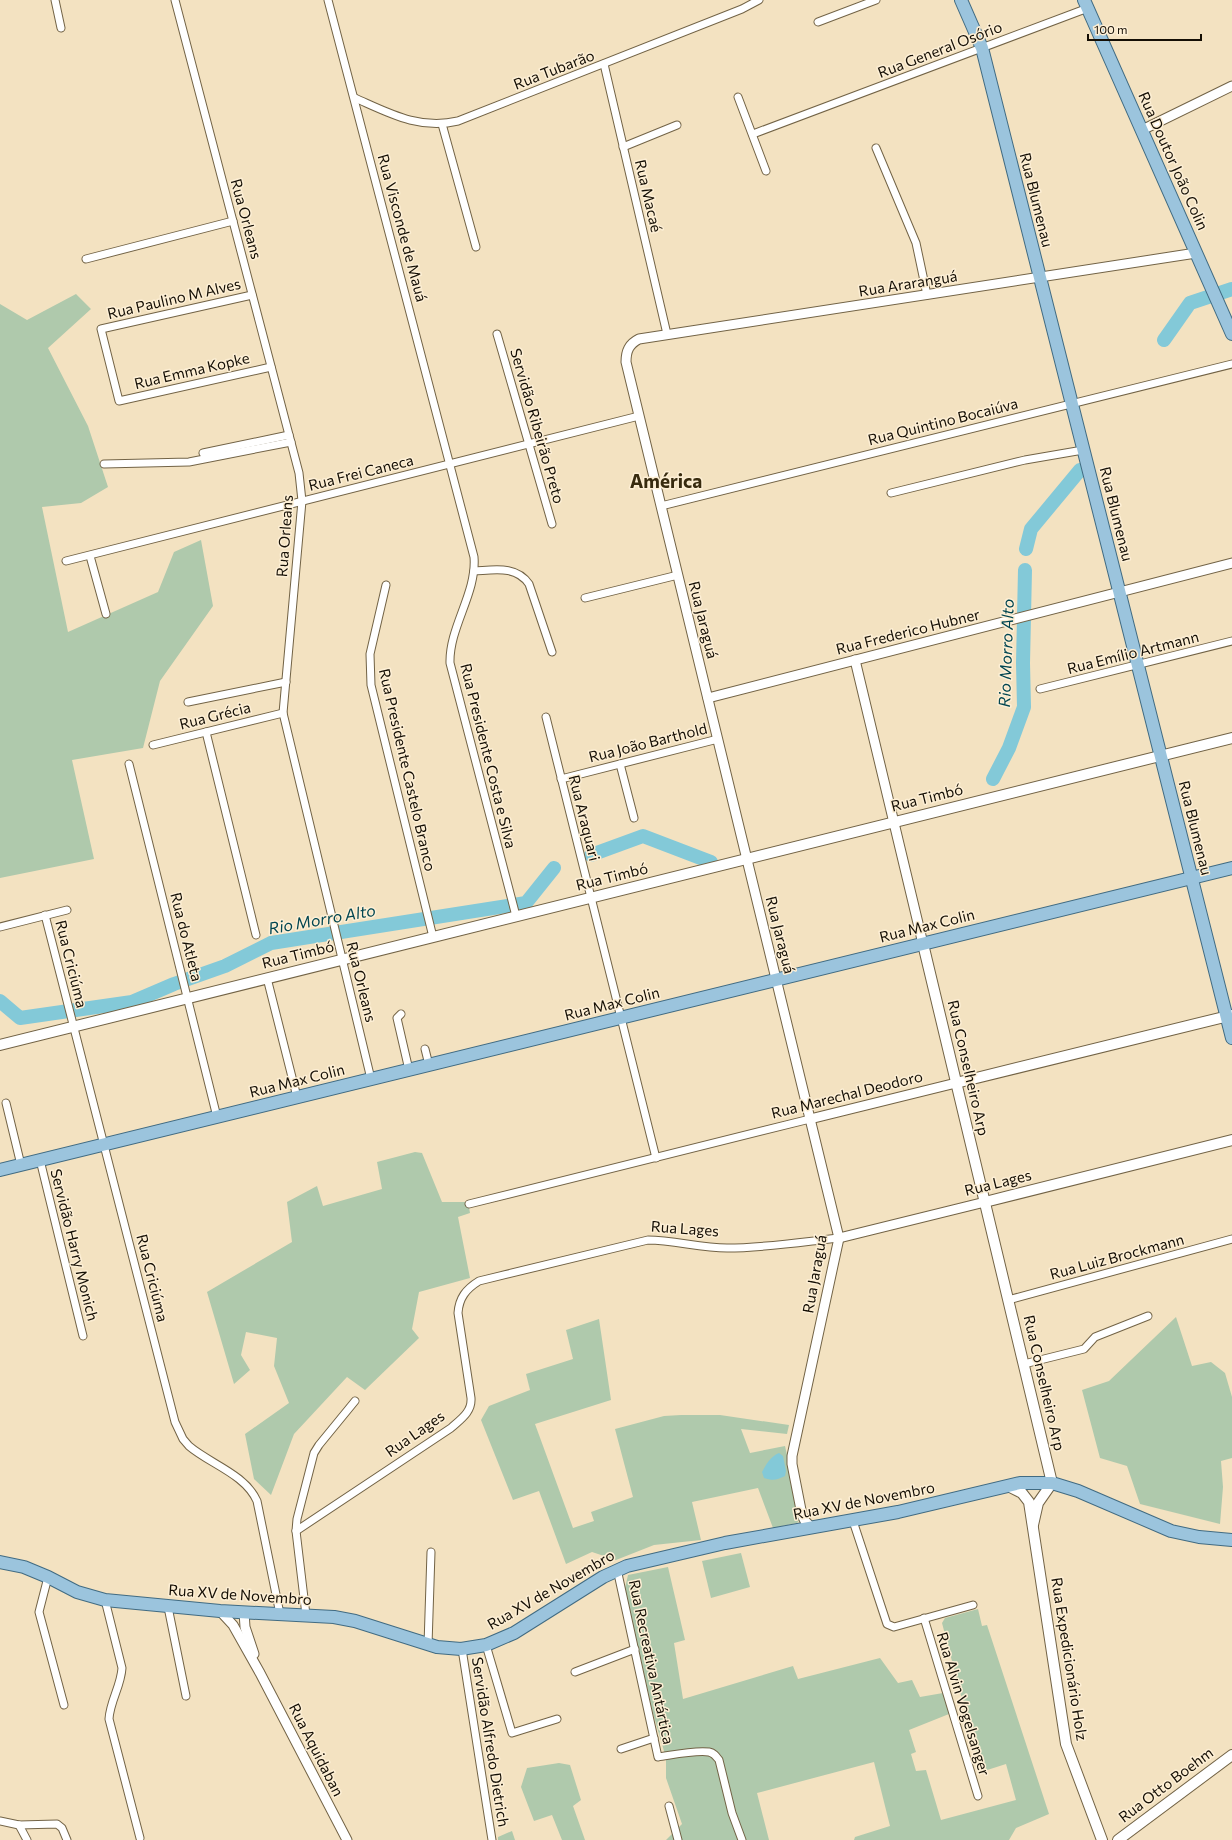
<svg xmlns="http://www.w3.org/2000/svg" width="1232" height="1840" viewBox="0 0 1232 1840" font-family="Commissioner,sans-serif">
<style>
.green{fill:#afc9ac}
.water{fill:#83c9d8}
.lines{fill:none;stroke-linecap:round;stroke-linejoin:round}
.river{stroke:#83c9d8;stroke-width:14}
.minor-casing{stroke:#726346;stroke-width:9}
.tertiary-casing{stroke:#726346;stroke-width:11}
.secondary-casing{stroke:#726346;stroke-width:12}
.primary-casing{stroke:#416b82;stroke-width:14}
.minor{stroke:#fff;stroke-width:7}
.tertiary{stroke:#fff;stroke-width:9}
.secondary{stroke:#fff;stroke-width:10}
.primary{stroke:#9bc4dd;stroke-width:12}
.labels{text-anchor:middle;stroke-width:3;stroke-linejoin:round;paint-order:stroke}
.street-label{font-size:15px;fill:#140e04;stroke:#fdefd5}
.water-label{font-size:16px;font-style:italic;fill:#014550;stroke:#fdefd5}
.district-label{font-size:19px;font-weight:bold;fill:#382b0f;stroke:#fdefd5}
</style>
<rect width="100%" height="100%" fill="#f3e2c1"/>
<g class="green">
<path d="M76 294 91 309 48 348 88 426 108 487 81 503 42 507 68 632 158 592 174 552 201 540 213 606 160 681 143 748 72 760 94 859 0 878V304L27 320Z"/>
<path d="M415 1152 422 1153 442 1202H468L470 1213 458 1217 470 1278 419 1292 412 1329 419 1338 365 1390 347 1377 294 1434 271 1495 254 1479 245 1434 289 1403 274 1366 277 1338 246 1332 241 1355 250 1370 234 1384 207 1292 292 1242 287 1202 317 1186 323 1206 382 1189 377 1162Z"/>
<path d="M1176 1317 1192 1366 1211 1362 1225 1373 1232 1397V1458L1221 1461 1223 1487 1220 1524 1140 1504 1127 1466 1100 1458 1082 1390 1109 1381Z"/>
<path d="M599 1319 611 1400 535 1424 573 1528 594 1521 591 1512 633 1497 615 1429 664 1416 681 1415H720L789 1425 787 1434 741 1429 750 1453 785 1446 801 1518 797 1523 773 1528 758 1488 692 1502 701 1540 654 1545 616 1560 592 1552 566 1564 539 1491 513 1500 481 1420 489 1406 530 1390 526 1374 573 1359 566 1330Z"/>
<path d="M741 1553 750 1587 711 1598 702 1561Z"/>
<path d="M668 1567 685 1640 674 1643 683 1699 793 1666 798 1679 880 1658 898 1683 912 1680 920 1697 943 1693 949 1714 909 1730 916 1752 911 1754 916 1771 926 1770 941 1820 1016 1800 1006 1764 981 1772 942 1623 945 1618 978 1609 982 1626 987 1625 1049 1814 1016 1828 1009 1840H854L855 1837 890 1826 874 1762 757 1793 769 1840H666L682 1824 666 1778V1758L652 1710 625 1588 628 1575Z"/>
<path d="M559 1763 570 1765 581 1800 573 1806 585 1840H562L552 1815 534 1821 521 1787 527 1768Z"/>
<path d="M512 1831 515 1840H498V1837Z"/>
</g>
<path class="water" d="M779 1453 783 1456 786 1471 785 1476C777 1480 773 1481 764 1478L762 1472C767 1463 770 1457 779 1453Z"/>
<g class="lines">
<g class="river">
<path d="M1164 340 1190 303 1232 289"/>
<path d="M1026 549 1031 529 1080 470"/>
<path d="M993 779 1009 748 1024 707 1023 663 1025 570"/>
<path d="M591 855 643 836 711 862"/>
<path d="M0 1001 20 1018 132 1002 174 984 225 966 271 943 526 903 554 868"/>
</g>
<defs>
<g id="minor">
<path d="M55 0 61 28"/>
<path d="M175 0 299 473 302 501 283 713 371 1079"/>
<path d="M328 0 474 557C477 593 449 627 450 663L516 916"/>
<path d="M818 22 876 0"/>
<path d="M604 64 667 334"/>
<path d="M738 97 766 171"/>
<path d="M355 98C389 113 419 130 458 121L742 9 759 0"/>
<path d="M442 124 476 247"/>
<path d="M753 134 1088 8"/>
<path d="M623 147 677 125"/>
<path d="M876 148 916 243 927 295"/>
<path d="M86 259 233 221"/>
<path d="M252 295 101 329 119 401 271 367"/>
<path d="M497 334 552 524"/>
<path d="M203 453 289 435"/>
<path d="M104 464 189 462 291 442"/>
<path d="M891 493 1025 460 1083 450"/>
<path d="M661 506 1232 364"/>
<path d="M90 556 106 614"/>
<path d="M66 561 639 416"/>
<path d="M474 571C494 570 516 565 529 584L552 652"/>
<path d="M386 585 370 654 371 685 433 937"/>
<path d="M585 598 678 575"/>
<path d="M1040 689 1232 641"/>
<path d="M188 702 286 682"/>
<path d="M546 717 656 1158"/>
<path d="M206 732 256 935"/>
<path d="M153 745 283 713"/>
<path d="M129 764 217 1117"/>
<path d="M620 764 634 818"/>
<path d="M561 779 718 739"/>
<path d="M45 915 175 1422 183 1439 189 1446C210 1464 245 1474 257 1501L280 1614"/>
<path d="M0 927 67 910"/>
<path d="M267 978 297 1097"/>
<path d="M401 1014 397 1018 409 1070"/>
<path d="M425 1049 429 1065"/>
<path d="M6 1103 21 1165"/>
<path d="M40 1160 83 1336"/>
<path d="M469 1204 810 1119"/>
<path d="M1008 1300 1232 1239"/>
<path d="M1024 1364 1084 1349 1095 1337 1148 1316"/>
<path d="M853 1521 887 1624 894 1627 973 1605"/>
<path d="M296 1531 451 1428C461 1419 472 1412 471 1398L458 1313C459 1298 466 1289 479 1281L648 1240C674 1240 700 1248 727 1248 764 1248 802 1242 839 1238"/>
<path d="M617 1569 658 1757C672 1755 695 1750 709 1752 714 1753 716 1756 719 1760L732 1813 742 1840"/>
<path d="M48 1577 39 1612 64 1705"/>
<path d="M105 1600 122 1668C121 1686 110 1701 109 1719L140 1838"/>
<path d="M168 1607 186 1696"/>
<path d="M306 1615 296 1531 297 1519 314 1453 319 1445 355 1401"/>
<path d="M924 1618 978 1796"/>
<path d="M428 1645 431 1552"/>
<path d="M486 1645 512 1733 557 1719"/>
<path d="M462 1649 492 1840"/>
<path d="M575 1672 635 1649"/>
<path d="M621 1749 654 1738"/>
<path d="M669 1806 678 1840"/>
<path d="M0 1821 19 1825 57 1824 62 1828 67 1840"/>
<path d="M19 1825 27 1840"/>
</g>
<g id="tertiary">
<path d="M1142 130 1232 86"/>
<path d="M855 660 923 944"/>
<path d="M708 698 1232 563"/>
<path d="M810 1119 956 1083"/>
<path d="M839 1238 985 1202"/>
<path d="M812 1528 805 1521 802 1515 792 1464V1456L839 1238 626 362C626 351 629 344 639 339L1196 253"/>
<path d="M220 1611 233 1625 260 1673 347 1840"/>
<path d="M244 1612 245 1627 254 1654"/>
</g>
<g id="secondary">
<path d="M923 944 1052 1483 1038 1503 1033 1525"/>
<path d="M0 1045 1232 738"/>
<path d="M956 1083 1232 1015"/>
<path d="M985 1202 1232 1140"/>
<path d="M1008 1486 1022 1493 1029 1502 1066 1744 1102 1840"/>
<path d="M1118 1840 1232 1755"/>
</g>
<g id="primary">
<path d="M961 0 982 48 1232 1038"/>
<path d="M1084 0 1232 334"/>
<path d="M0 1170 1232 868"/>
<path d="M0 1562 24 1567 48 1577 77 1592 105 1600 220 1611 334 1617 355 1621 437 1647 461 1649 486 1645 514 1633 603 1577 627 1566 725 1543 898 1512 1020 1483H1052L1078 1491 1171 1531 1199 1537 1232 1540"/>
</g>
</defs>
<use href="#minor" class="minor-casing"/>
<use href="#tertiary" class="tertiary-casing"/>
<use href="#secondary" class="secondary-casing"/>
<use href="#primary" class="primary-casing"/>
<use href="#minor" class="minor"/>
<use href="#tertiary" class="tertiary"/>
<use href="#secondary" class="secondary"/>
<use href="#primary" class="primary"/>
</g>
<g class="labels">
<g class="street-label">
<text transform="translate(940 50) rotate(-21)" y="5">Rua General Osório</text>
<text transform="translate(554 70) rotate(-21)" y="5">Rua Tubarão</text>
<text transform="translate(1173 161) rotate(66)" y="5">Rua Doutor João Colin</text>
<text transform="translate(648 196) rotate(77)" y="5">Rua Macaé</text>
<text transform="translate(1036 200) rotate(76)" y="5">Rua Blumenau</text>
<text transform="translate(246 219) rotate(75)" y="5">Rua Orleans</text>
<text transform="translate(402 228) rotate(75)" y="5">Rua Visconde de Mauá</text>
<text transform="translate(908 284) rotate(-9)" y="5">Rua Araranguá</text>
<text transform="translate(174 299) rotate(-13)" y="5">Rua Paulino M Alves</text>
<text transform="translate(192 371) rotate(-13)" y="5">Rua Emma Kopke</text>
<text transform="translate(943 422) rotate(-14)" y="5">Rua Quintino Bocaiúva</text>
<text transform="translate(537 426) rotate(74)" y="5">Servidão Ribeirão Preto</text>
<text transform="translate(361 473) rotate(-14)" y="5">Rua Frei Caneca</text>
<text transform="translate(1116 514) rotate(76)" y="5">Rua Blumenau</text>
<text transform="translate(285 536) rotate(-86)" y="5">Rua Orleans</text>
<text transform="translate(703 620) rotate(76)" y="5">Rua Jaraguá</text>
<text transform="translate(908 632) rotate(-14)" y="5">Rua Frederico Hubner</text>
<text transform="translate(1133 653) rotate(-14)" y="5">Rua Emílio Artmann</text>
<text transform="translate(215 716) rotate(-14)" y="5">Rua Grécia</text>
<text transform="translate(648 743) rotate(-14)" y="5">Rua João Barthold</text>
<text transform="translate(488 756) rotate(76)" y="5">Rua Presidente Costa e Silva</text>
<text transform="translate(407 770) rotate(77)" y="5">Rua Presidente Castelo Branco</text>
<text transform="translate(927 798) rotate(-14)" y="5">Rua Timbó</text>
<text transform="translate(584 818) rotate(76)" y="5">Rua Araquari</text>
<text transform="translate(1195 828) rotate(76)" y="5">Rua Blumenau</text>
<text transform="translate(612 877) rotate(-14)" y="5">Rua Timbó</text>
<text transform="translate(927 926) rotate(-14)" y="5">Rua Max Colin</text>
<text transform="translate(780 935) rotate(76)" y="5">Rua Jaraguá</text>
<text transform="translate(186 937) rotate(76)" y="5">Rua do Atleta</text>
<text transform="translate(298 955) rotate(-14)" y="5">Rua Timbó</text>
<text transform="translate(71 964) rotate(76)" y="5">Rua Criciúma</text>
<text transform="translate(361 982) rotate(76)" y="5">Rua Orleans</text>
<text transform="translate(612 1004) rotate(-14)" y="5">Rua Max Colin</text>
<text transform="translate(968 1068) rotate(77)" y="5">Rua Conselheiro Arp</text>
<text transform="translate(297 1081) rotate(-14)" y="5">Rua Max Colin</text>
<text transform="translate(847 1095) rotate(-14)" y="5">Rua Marechal Deodoro</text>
<text transform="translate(998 1183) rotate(-14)" y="5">Rua Lages</text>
<text transform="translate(685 1229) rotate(4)" y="5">Rua Lages</text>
<text transform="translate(74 1245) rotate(76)" y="5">Servidão Harry Monich</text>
<text transform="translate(1117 1257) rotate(-15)" y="5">Rua Luiz Brockmann</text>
<text transform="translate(815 1274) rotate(-80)" y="5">Rua Jaraguá</text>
<text transform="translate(152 1278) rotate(76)" y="5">Rua Criciúma</text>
<text transform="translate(1044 1383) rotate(77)" y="5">Rua Conselheiro Arp</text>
<text transform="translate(415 1434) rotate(-35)" y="5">Rua Lages</text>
<text transform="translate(864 1501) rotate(-11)" y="5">Rua XV de Novembro</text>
<text transform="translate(551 1590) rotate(-30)" y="5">Rua XV de Novembro</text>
<text transform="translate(240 1595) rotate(4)" y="5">Rua XV de Novembro</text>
<text transform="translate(1069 1659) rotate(81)" y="5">Rua Expedicionário Holz</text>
<text transform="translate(651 1662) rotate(78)" y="5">Rua Recreativa Antártica</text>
<text transform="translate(963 1704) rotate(73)" y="5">Rua Alvin Vogelsanger</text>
<text transform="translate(490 1742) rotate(81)" y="5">Servidão Alfredo Dietrich</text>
<text transform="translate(316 1750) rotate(63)" y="5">Rua Aquidaban</text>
<text transform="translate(1166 1785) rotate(-37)" y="5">Rua Otto Boehm</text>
</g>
<g class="water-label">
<text transform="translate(1006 653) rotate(-88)" y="6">Rio Morro Alto</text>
<text transform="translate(322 919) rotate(-10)" y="6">Rio Morro Alto</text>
</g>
<g class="district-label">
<text x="666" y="488">América</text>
</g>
</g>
<path d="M1088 34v6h113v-6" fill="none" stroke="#140e04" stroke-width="2"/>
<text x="1094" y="34" font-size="12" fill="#140e04" stroke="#fdefd5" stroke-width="3" paint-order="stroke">100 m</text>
</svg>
